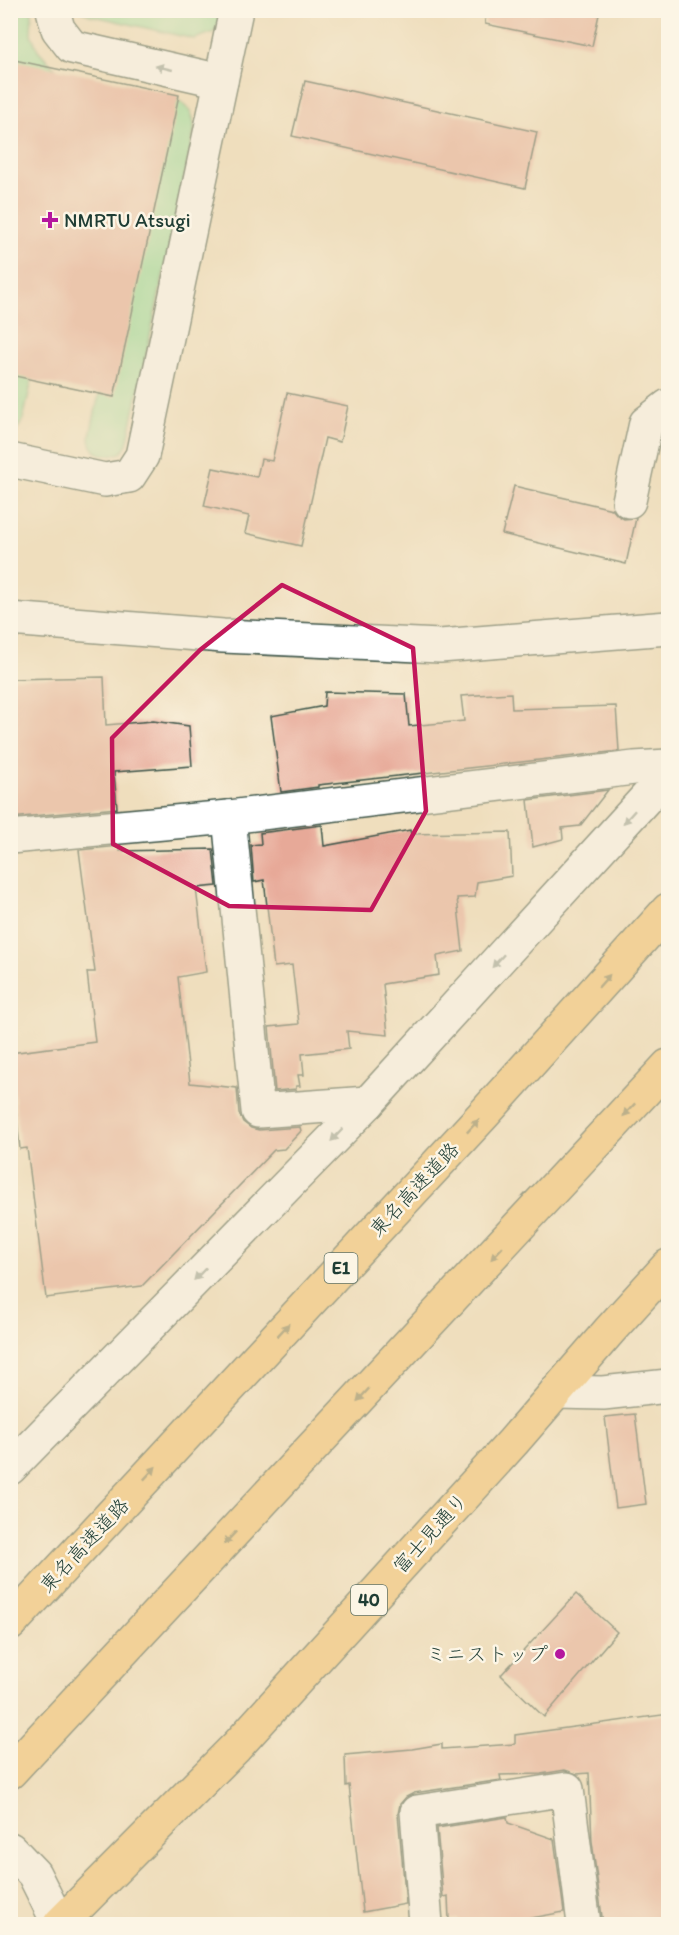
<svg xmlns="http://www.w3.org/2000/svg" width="679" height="1935" viewBox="0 0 679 1935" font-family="Itim,'Klee One',sans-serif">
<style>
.green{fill:#8fde9c;stroke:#578e68;stroke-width:1.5}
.building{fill:#e7a998}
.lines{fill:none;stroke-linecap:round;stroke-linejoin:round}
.minor-casing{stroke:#3e5549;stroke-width:36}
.major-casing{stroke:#3e5549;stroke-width:36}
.highway-casing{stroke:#3e5549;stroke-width:36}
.minor{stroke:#fff;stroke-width:33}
.major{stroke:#f5c16b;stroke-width:33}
.highway{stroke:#f5c16b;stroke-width:33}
.oneway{fill:#8f9e9a}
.oneway2{fill:#7f784d}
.marked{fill:none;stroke:#c2185b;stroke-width:4.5;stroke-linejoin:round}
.poi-dot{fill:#b5179e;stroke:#fcf5e5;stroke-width:2}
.labels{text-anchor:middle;stroke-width:5;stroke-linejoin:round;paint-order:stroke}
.shield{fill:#fcf5e5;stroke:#617469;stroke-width:1.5}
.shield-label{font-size:18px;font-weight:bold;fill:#1f3d34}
.poi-label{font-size:20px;fill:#1f3d34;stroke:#fcf5e5;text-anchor:start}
.street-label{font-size:20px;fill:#1f3d34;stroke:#fcf5e5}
</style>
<rect width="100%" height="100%" fill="#fcf5e5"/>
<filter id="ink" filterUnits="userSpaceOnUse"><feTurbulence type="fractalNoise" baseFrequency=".0167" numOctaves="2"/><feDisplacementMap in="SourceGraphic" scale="12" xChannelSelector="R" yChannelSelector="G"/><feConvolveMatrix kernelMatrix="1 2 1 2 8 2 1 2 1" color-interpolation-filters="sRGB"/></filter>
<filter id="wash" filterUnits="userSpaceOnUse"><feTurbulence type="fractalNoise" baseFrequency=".008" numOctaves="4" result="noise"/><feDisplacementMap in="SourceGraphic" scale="24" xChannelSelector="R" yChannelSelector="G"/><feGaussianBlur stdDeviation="1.35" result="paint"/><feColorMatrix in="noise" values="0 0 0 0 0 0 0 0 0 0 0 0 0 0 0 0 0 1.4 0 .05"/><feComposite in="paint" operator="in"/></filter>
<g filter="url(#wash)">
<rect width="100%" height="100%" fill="#efdebd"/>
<g class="green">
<path d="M11 11H32L31 34 38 50 56 70 174 98C189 106 195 114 194 132L127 444 121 453C105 457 90 456 90 436L102 381 35 366 23 420 18 428 11 431Z"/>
<path d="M80 11H223L215 32 194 39 90 15Z"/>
</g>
<g id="blocks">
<g class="building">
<path d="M486 10H600L592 46 485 24Z"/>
<path d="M10 59 179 95 114 397 10 375Z"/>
<path d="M305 81 537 132 525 188 292 136Z"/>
<path d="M287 393 348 406 340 442 325 438 301 546 245 533 249 516 204 506 213 468 257 477 261 459 272 461Z"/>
<path d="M514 486 612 509 617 515 624 519 636 518 626 564 502 534Z"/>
<path d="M104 677 106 725 153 721 189 726 192 766 114 772 117 808 10 818V679Z"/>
<path d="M325 692 406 694 409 726 464 721 461 696 511 693 512 709 616 706 619 751 318 785V787L281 792 271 716 324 706Z"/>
<path d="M608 790 580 826 562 828 563 839 533 847 528 800Z"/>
<path d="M322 825 324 846 410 830 411 834 510 832 512 876 477 882 475 897 457 898 463 951 437 956 439 975 383 984 388 1035 347 1031 349 1049 302 1054 304 1075H298L300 1086H296V1089L275 1091 269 1027 299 1024 292 965 274 967 264 880 254 882 251 845 261 844 260 833Z"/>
<path d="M120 846V851L213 849 217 886 196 888 206 972 178 977 190 1083 237 1088 239 1113 243 1122 251 1128 259 1130 300 1127 301 1131 284 1149 274 1150 142 1286 46 1298 27 1148 20 1149 10 1053 95 1042 87 972H95L79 850Z"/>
<path d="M635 1414 646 1504 616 1508 605 1417Z"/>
<path d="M576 1594 617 1632 544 1717 501 1675Z"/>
<path d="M669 1714V1924H603L592 1841 589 1773 577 1774 565 1770 541 1774 500 1775 501 1780 414 1793 406 1797 400 1804 398 1814 406 1904 363 1912 349 1785 346 1786 345 1755 412 1749 442 1744V1749L515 1744V1735Z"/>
<path d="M507 1817 508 1823 554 1839 564 1912 500 1924H459L458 1919 449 1920 448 1896 443 1897 437 1828Z"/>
</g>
</g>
</g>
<g filter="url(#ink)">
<use href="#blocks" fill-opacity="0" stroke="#3e5549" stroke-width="1.5"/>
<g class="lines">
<defs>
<g id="minor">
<path d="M53 10 58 29 72 47 221 81"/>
<path d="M10 460 105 480 129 476 142 456 236 10"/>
<path d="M629 501 646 423 668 406"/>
<path d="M10 619 223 636 440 646 668 628"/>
<path d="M229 817 258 1111 368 1103"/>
<path d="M10 837 229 817 634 768 668 766"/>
<path d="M556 1392 603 1393 668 1386"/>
<path d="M10 1468 368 1103 668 774"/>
<path d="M10 1849 34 1874 59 1924"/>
<path d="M426 1924 417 1812 567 1789 584 1924"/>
</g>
<path id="major" d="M60 1924 236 1747 513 1442 610 1330 668 1266"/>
<g id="highway">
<path d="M10 1624 484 1114 668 910"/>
<path d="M10 1772 668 1066"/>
</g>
</defs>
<use href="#minor" class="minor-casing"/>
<use href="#major" class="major-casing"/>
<use href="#highway" class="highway-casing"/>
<use href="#minor" class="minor"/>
<use href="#major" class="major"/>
<use href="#highway" class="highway"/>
</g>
<defs><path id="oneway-solid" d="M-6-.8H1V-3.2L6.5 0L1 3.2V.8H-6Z" transform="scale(1.5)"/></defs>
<g class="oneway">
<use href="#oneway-solid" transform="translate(164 68) rotate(-167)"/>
<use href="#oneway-solid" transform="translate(629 817) rotate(132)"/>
<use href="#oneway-solid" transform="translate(498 961) rotate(132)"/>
<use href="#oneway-solid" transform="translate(337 1135) rotate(134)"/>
<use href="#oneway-solid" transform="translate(200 1274) rotate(134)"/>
</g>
<g class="oneway2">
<use href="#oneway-solid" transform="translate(604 981) rotate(-48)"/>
<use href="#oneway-solid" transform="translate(629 1110) rotate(133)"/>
<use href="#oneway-solid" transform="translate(473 1126) rotate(-47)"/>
<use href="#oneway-solid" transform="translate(497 1253) rotate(133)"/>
<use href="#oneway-solid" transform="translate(283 1330) rotate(-47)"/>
<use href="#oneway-solid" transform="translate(363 1395) rotate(133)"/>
<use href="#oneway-solid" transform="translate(150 1473) rotate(-47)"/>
<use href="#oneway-solid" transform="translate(230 1538) rotate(133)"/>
</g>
</g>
<path d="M0 0H679V1935H0ZM282 585 413 648 426 811 371 910 229 906 113 844 112 738 200 650Z" fill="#efdebd" fill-opacity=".55" fill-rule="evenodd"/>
<path class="marked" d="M282 585 413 648 426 811 371 910 229 906 113 844 112 738 200 650Z"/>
<g class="poi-dot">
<path d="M47 211h6v6h6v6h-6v6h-6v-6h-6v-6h6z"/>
<circle cx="560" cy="1654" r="6"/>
</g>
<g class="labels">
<g class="shield">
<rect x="324.5" y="1253" width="33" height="30" rx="4.5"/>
<rect x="351" y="1585" width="36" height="30" rx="4.5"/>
</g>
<g class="shield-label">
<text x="341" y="1274">E1</text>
<text x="369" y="1606">40</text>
</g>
<g class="poi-label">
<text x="64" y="227">NMRTU Atsugi</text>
<text x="548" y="1661" text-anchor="end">ミニストップ</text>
</g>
<g class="street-label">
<text transform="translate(414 1189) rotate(-47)" y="7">東名高速道路</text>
<text transform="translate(430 1533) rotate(-48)" y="7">富士見通り</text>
<text transform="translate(84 1545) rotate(-47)" y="7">東名高速道路</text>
</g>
</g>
<rect width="679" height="1935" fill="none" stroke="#fcf5e5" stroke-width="36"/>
</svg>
